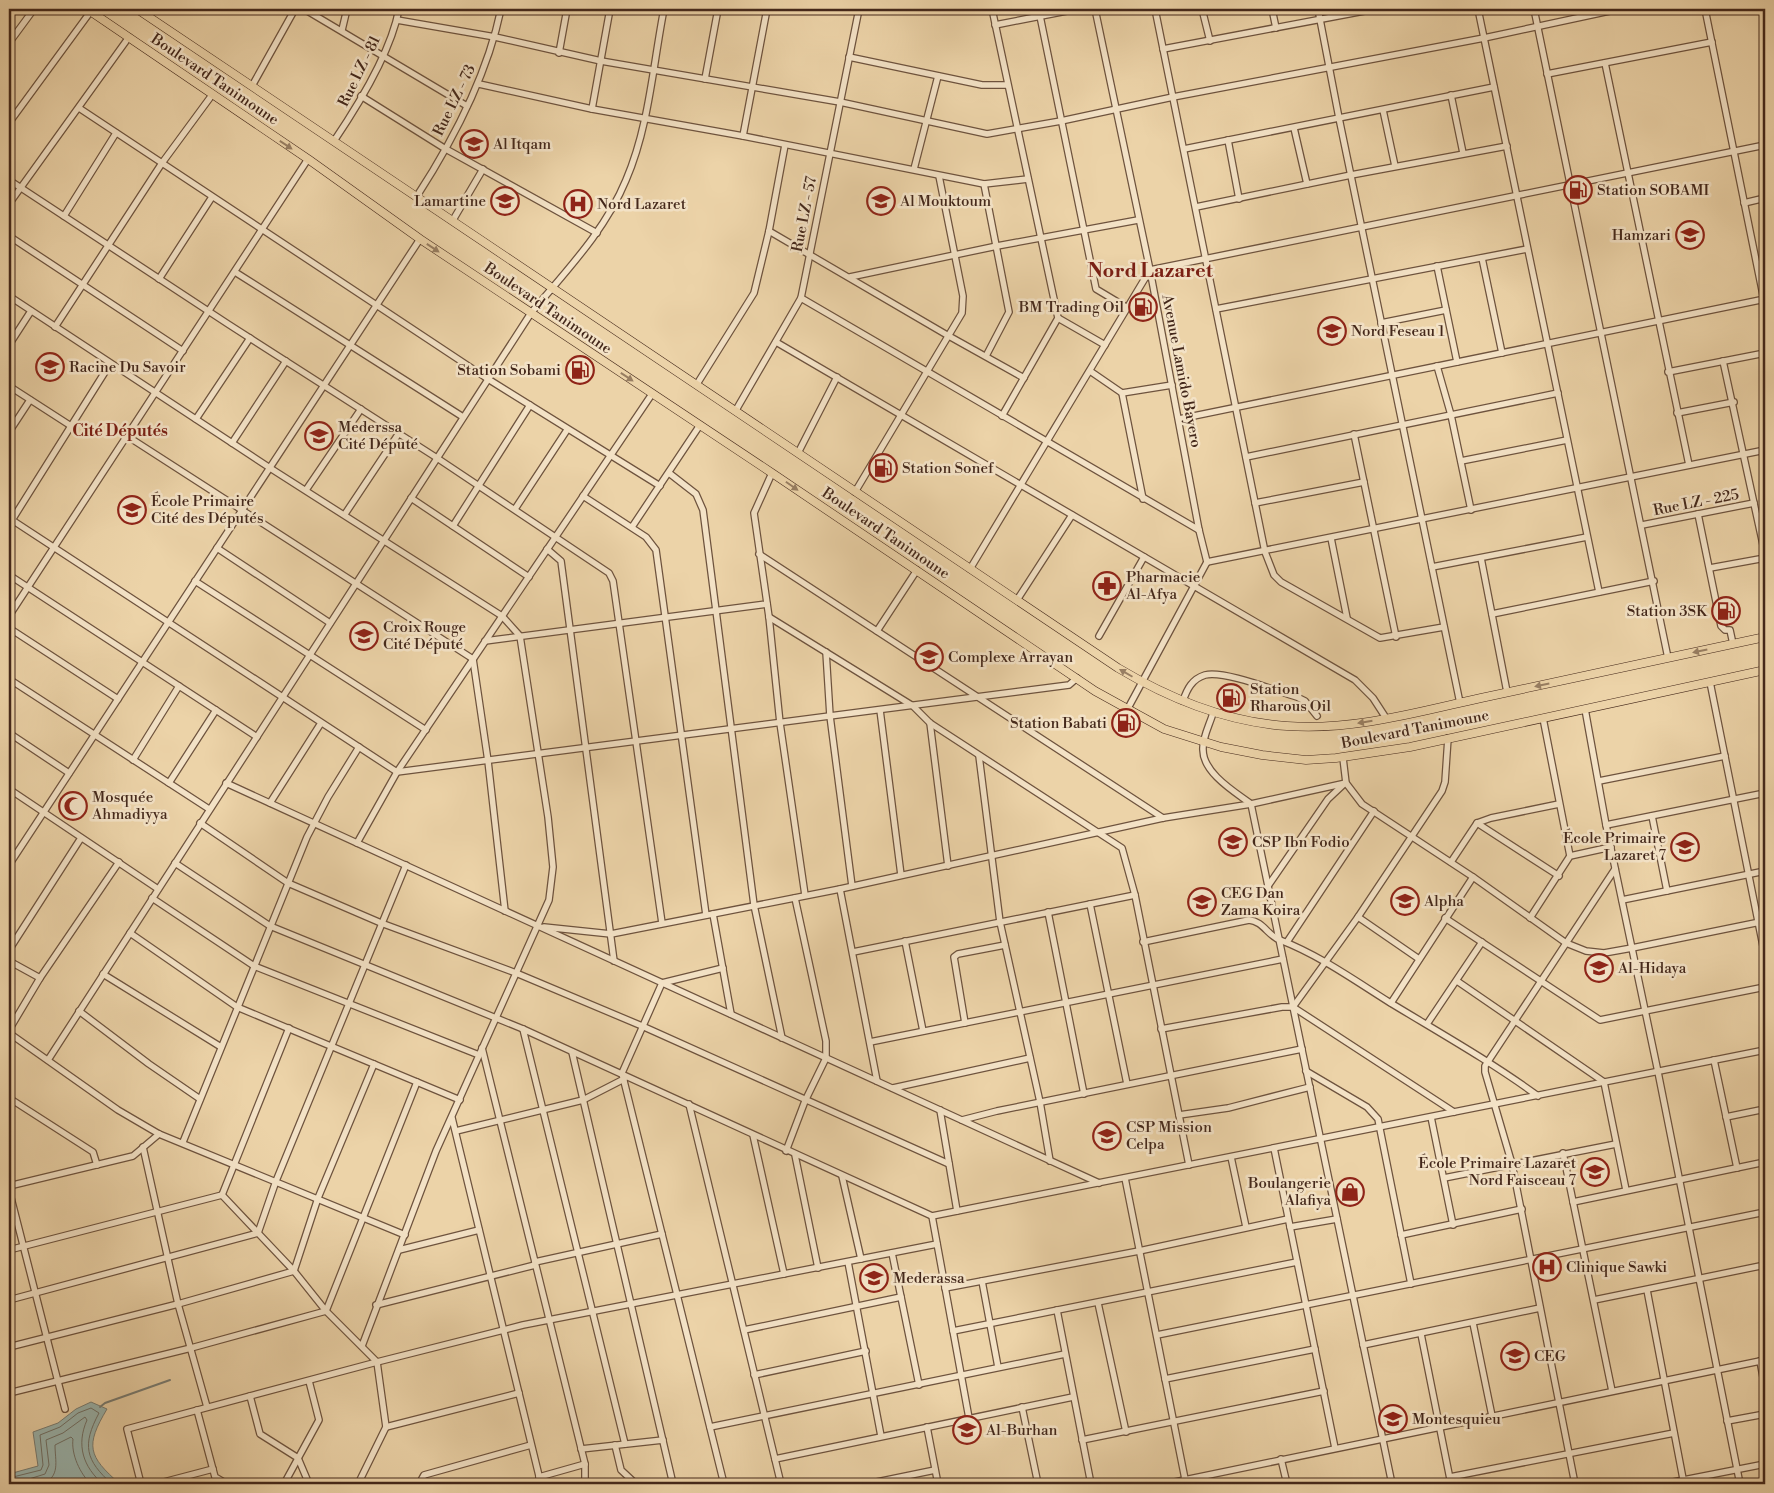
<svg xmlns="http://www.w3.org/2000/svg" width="1774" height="1493" viewBox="0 0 1774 1493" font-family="'Libre Bodoni',serif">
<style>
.water{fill:#9ab6b0;stroke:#787d74}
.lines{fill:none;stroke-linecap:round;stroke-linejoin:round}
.shore{stroke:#6f6f66;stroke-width:1}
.stream{stroke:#787d74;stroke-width:2}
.minor-casing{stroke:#6e533e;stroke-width:8}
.major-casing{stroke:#44281b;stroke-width:9}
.minor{stroke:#f3e2c6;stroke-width:5.5}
.major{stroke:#ecd3a8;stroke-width:8}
.oneway{fill:#987e62}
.labels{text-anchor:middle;stroke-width:5;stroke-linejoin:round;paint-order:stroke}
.street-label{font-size:15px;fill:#44281b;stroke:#f3e2c6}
.poi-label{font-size:15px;fill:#44281b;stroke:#f3e2c6;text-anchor:start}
.neighbourhood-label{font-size:16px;font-weight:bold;fill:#7a1f14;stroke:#f3e2c6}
.district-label{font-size:20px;font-weight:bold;fill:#7a1f14;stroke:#f3e2c6}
</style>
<rect width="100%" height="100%" fill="#ecd3a8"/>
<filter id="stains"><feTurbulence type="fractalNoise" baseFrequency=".004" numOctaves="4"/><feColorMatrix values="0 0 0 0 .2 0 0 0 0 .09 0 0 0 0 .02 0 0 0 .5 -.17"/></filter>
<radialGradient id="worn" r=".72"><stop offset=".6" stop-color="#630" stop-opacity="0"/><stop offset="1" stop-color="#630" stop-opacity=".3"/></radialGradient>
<path class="water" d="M91 1402 107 1409C85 1446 88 1456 120 1484H9V1474L38 1466 33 1432 58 1423 76 1409Z"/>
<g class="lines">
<g class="shore">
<path d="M9 1478 41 1470 43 1465 40 1435 60 1427 78 1413 91 1408 99 1413C82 1445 85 1460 112 1484"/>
<path d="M13 1484 45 1474 49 1465 46 1440 63 1433 85 1417 87 1420C76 1445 83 1467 103 1484"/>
<path d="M42 1484C61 1477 55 1461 55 1445L71 1437 73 1439C71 1454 80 1474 91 1484"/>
</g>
<path class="stream" d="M100 1407 105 1403 170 1380"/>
<defs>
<g id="minor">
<path d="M304 9 467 106"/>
<path d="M992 9 1058 318 1002 416"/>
<path d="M1095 9 1150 270 1199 530 1207 562"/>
<path d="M1155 9 1265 552 1274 575 1281 582 1380 638 1444 627"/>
<path d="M1202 9 1210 41"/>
<path d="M1272 9 1276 28"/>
<path d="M1318 9 1339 118 1460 703"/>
<path d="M1478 9 1599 592"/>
<path d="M1534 9 1668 658"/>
<path d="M1705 9 1765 305"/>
<path d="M1040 16 1096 289 1126 307"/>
<path d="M397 20 495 37 601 61 840 102 987 134 1061 121 1173 97 1484 38 1619 9"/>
<path d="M995 25 1077 9"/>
<path d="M342 30 347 9"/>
<path d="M9 43 34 9"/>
<path d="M1163 49 1375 9"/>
<path d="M559 53 567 9"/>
<path d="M849 57 982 85H1007"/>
<path d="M1605 63 1689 465"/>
<path d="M1547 74 1712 42"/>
<path d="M705 79 718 9"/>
<path d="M479 84 592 109 743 136 984 184 1028 179"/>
<path d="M252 86 295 9"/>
<path d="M1451 95 1463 153"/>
<path d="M361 96 444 148 597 233"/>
<path d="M79 108 488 379 660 486"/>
<path d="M592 109 610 9"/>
<path d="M1383 110 1395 166"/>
<path d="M9 123 91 11"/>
<path d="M1294 128 1307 184"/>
<path d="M743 136 767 9"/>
<path d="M1228 140 1239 199"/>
<path d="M334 141C359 104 391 52 399 9"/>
<path d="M1184 149 1494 87"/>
<path d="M914 169 938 76"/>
<path d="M9 180 228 324 437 458 609 573 613 581 662 923"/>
<path d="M984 184 1009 312 986 356"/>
<path d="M417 196C454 139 487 76 501 9"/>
<path d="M1744 203 1765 198"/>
<path d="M9 204 129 37"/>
<path d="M1196 207 1351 175 1507 146"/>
<path d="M64 216 116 133"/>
<path d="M453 220 483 169"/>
<path d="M769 231 947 335 1024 378"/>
<path d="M9 236 183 351"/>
<path d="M1482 258 1502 353"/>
<path d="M1437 266 1457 362"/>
<path d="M235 272 463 417"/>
<path d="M850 277 997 246 1138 220"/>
<path d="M159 279 212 197"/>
<path d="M9 296 270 468 502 616 520 636 548 817 553 867 549 900 436 1151 362 1346"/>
<path d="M801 298 1199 530"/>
<path d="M1216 309 1527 249"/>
<path d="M1058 318 1105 345"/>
<path d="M1381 323 1446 310"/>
<path d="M55 327 162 163 212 95"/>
<path d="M776 342 1355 680 1373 698 1386 718"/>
<path d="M9 345 31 311"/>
<path d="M1723 361 1765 554"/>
<path d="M1437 366 1451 415 1471 510"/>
<path d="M1090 371 1122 393 1143 499"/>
<path d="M1668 372 1765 353"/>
<path d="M697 384 754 293 769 231 785 145"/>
<path d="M9 386 71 426"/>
<path d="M1122 393 1172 385"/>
<path d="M736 410 801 298 859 9"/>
<path d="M1677 413 1734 402"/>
<path d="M196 419 250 338"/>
<path d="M1179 419 1765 299"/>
<path d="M9 432 30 400"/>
<path d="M1354 434 1396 637"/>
<path d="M127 436 473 659 488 761 505 911"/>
<path d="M232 443 286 361"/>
<path d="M798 453 837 377"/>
<path d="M1246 457 1558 393"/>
<path d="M1461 461 1567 440"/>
<path d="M669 473 696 494 703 510 754 905 782 1038"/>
<path d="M772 473 754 513 769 617 780 723 805 895"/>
<path d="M306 490 361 409"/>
<path d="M855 492 962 313 963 296 939 176"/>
<path d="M583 496 646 537 656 550 706 915"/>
<path d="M411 498 529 577"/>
<path d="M1255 503 1364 482"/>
<path d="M515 509 567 430"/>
<path d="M345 514 399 433"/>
<path d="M1698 514 1721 626 1725 630H1730L1733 644"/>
<path d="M9 518 397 772 1069 685 1077 678"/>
<path d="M12 520 110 364"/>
<path d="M1642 525 1754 503"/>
<path d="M453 526 530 405"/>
<path d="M632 527 700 425"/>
<path d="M1331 538 1347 618"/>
<path d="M217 548 330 623"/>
<path d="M547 549 561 561 614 961"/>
<path d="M759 554 1163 818"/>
<path d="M1481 558 1507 692"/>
<path d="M1207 562 1765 450"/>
<path d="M1432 567 1587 537"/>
<path d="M1710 568 1765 558"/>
<path d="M970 569 1150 270 1765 145"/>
<path d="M9 575 257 737"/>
<path d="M195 581 426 730"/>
<path d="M1017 600 1072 515"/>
<path d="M1492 614 1654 581"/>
<path d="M9 616 308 159"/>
<path d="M769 617 913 706 930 723 1122 848 1135 895 1189 1165"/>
<path d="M9 628 118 699"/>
<path d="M877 631 917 570"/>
<path d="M1099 636 1144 557"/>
<path d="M485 641 767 604"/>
<path d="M826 652 830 716 852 886"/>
<path d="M9 679 209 809"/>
<path d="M1710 682 1765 956"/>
<path d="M1183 701C1187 689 1192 679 1205 675 1224 670 1276 691 1297 697L1305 701 1317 716"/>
<path d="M1585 709 1606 825 1658 1072 1740 1484"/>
<path d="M880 710 901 875"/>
<path d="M1127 710 1207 562"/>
<path d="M1213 713C1210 724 1202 738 1203 750 1203 773 1235 792 1251 804L1392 1484"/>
<path d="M1543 718 1570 856"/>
<path d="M930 723 948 866"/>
<path d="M9 733 69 773"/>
<path d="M979 756 1000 922 1040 1102 1050 1161"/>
<path d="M1343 758 1346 783 1362 804 1473 877 1566 943 1586 951 1604 953 1632 948 1765 921"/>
<path d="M133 760 179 686"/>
<path d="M1599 781 1725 756"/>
<path d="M169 783 216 710"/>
<path d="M226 783 1099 1183"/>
<path d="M9 789 158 889"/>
<path d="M270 803 321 723"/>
<path d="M1652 816 1667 891"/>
<path d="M200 823 288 883 381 923 516 973 642 1026 949 1164"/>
<path d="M1477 823 1559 876"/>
<path d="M1606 825 1765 793"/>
<path d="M357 843 397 772 652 394"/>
<path d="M1451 862 1477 823 1491 818 1559 804"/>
<path d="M175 863 270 926 523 1029 932 1216 1765 1050"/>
<path d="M9 865 420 239"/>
<path d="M1268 886 1328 799 1344 784"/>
<path d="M840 889 877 1081"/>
<path d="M152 898 254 966 479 1055"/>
<path d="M1622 900 1765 871"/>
<path d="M1090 904 1127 1084"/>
<path d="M1048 912 1084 1094"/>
<path d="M713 914 731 1014"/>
<path d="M1358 917 1419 959"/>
<path d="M1445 918 1600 1020 1765 987"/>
<path d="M1530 918 1570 856 1611 847"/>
<path d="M544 927 611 934 840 889 1163 818 1251 804 1346 783"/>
<path d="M130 933 237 1007 460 1100"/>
<path d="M905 941 923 1031"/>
<path d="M1143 942 1249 920C1263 921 1268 936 1280 940 1319 955 1354 980 1389 1002 1440 1033 1490 1061 1538 1096"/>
<path d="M1287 942 1374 811"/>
<path d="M9 950 81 838"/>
<path d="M853 952 1135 895"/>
<path d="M9 961 40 978"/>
<path d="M723 968 662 983 622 1073 724 1484"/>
<path d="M103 974 221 1047"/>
<path d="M1457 981 1604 1082 1626 1190"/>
<path d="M1391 1003 1473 877"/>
<path d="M1293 1007 1358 917 1442 791 1445 782 1448 738"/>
<path d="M79 1011 149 1064 200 1099"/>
<path d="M965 1023 954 957 958 954 1005 945"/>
<path d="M1427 1024 1482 942"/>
<path d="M523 1029 625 1444"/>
<path d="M1161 1029 1282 1007H1293L1454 1112"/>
<path d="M9 1030 40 978 119 862"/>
<path d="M9 1033 118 1110 159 1134 405 1235"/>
<path d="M870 1042 1283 959"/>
<path d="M482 1048 585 1464V1484"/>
<path d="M572 1052 673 1484"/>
<path d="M48 1060 531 313C566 271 605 231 626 180 649 127 653 65 664 9"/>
<path d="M1714 1060 1737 1168"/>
<path d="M1306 1071 1367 1107 1378 1119 1411 1284"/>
<path d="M893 1088 1030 1058"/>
<path d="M9 1098 93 1152 97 1165"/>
<path d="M689 1104 781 1484"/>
<path d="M940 1110 957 1211"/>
<path d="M1179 1115 1228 1108 1310 1087"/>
<path d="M1431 1117 1453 1225"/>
<path d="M1726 1117 1765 1109"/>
<path d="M452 1118 541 1484"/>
<path d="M962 1120 997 1111 1302 1049"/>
<path d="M456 1131 583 1100 624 1079"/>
<path d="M753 1135 784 1274"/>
<path d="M183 1142 307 837 328 797 359 747"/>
<path d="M143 1147 178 1304 207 1407"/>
<path d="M1274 1148 1335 1448"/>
<path d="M786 1151 805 1101 826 1058V1041L795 898"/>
<path d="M1563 1153 1612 1391"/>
<path d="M795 1155 818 1268"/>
<path d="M1231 1157 1246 1227"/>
<path d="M842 1176 861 1259"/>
<path d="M1125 1178 1186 1484"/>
<path d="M1444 1178 1616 1144"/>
<path d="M9 1186 133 1156 159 1134"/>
<path d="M9 1190 65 1409"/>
<path d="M222 1195 294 1271 326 1311 377 1362 386 1427 358 1484"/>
<path d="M222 1195 289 1028"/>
<path d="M1573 1202 1765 1162"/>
<path d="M932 1216 969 1418"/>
<path d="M1290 1227 1337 1219"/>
<path d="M1401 1235 1522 1209"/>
<path d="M9 1250 222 1195"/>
<path d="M399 1250 479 1230"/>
<path d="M892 1253 919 1385"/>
<path d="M535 1262 662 1234"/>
<path d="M848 1262 881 1436"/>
<path d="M982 1281 998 1367"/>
<path d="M945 1288 1139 1251 1288 1219"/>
<path d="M1647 1290 1684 1484"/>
<path d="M9 1300 258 1233 276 1181 406 865"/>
<path d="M1594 1300 1765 1265"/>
<path d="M1098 1303 1126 1432"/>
<path d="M376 1305 535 1265"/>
<path d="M1057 1310 1091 1484"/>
<path d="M1473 1323 1492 1416"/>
<path d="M744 1330 901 1297"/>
<path d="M953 1331 1297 1262"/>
<path d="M1421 1334 1451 1484"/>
<path d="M1157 1335 1765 1212"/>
<path d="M1363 1345 1540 1308"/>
<path d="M9 1347 178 1304 294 1271 318 1198 374 1064"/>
<path d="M1760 1361 1765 1388"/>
<path d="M754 1375 866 1351"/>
<path d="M1165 1379 1315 1349"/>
<path d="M9 1393 191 1348 326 1311 417 1082"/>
<path d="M250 1396 260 1434 298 1458 309 1484"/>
<path d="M1022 1407 1038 1484"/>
<path d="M197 1410 215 1477 227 1484"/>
<path d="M1727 1421 1765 1414"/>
<path d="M386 1427 519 1393"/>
<path d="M710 1427 1065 1354"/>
<path d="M927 1427 938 1484"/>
<path d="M1082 1440 1324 1391"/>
<path d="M615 1445 621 1470 636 1484"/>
<path d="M581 1449 663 1440"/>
<path d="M775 1459 1073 1397"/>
<path d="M1281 1459 1287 1484"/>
<path d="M539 1477 585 1464"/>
<path d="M1450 1477 1674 1433"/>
<path d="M141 1484 127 1429 377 1362 523 1325 937 1244"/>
<path d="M156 1484 213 1469"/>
<path d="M284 1484 319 1420 309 1381"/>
<path d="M419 1484 424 1475 531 1445"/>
<path d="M867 1484 935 1470"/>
<path d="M1165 1484 1765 1360"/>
<path d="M1575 1484 1512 1164 1485 1072V1066L1615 869"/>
<path d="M1663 1484 1765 1464"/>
</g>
<g id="major">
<path d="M87 9 308 159 420 239 772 473 1095 691 1164 729 1221 747 1262 755 1306 760 1336 758 1410 747 1765 670"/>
<path d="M137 9 1118 668C1170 699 1226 722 1287 726 1352 731 1418 712 1481 698 1576 678 1670 657 1765 637"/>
</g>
</defs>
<use href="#minor" class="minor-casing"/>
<use href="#major" class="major-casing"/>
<use href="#minor" class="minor"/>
<use href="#major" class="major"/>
</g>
<defs><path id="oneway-solid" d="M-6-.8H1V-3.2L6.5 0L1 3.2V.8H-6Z" transform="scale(1.25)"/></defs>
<g class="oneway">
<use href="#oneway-solid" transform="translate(286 145) rotate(34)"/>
<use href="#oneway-solid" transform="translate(433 248) rotate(34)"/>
<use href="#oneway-solid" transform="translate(627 377) rotate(34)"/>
<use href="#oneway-solid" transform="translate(792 486) rotate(35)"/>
<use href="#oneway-solid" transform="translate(1700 651) rotate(168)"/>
<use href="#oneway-solid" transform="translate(1126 673) rotate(-150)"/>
<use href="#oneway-solid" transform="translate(1542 685) rotate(168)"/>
<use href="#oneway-solid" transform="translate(1365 722) rotate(171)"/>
</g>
<defs>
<symbol id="school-ring" viewBox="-11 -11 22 22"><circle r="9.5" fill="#f3e2c6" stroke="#8f2418" stroke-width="1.5"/><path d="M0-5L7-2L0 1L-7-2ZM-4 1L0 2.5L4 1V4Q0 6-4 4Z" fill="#8f2418"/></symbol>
<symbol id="fuel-ring" viewBox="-11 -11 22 22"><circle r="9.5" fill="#f3e2c6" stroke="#8f2418" stroke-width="1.5"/><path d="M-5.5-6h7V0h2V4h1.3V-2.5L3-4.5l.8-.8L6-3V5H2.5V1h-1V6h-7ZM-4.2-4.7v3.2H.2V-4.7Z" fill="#8f2418"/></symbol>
<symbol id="hospital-ring" viewBox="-11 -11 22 22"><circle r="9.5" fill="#f3e2c6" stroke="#8f2418" stroke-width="1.5"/><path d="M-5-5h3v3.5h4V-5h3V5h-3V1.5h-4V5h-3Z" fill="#8f2418"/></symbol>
<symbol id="pharmacy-ring" viewBox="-11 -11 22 22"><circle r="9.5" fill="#f3e2c6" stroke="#8f2418" stroke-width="1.5"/><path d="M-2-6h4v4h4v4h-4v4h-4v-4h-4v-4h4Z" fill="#8f2418"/></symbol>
<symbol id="mosque-ring" viewBox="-11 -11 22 22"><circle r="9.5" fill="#f3e2c6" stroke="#8f2418" stroke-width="1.5"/><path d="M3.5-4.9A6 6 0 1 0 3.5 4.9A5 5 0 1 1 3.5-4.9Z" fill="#8f2418"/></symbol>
<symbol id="shop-ring" viewBox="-11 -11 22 22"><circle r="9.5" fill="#f3e2c6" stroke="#8f2418" stroke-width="1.5"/><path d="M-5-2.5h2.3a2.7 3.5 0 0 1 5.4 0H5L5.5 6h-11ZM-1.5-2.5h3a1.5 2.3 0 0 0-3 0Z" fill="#8f2418"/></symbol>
</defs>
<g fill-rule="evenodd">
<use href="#school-ring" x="458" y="128" width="32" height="32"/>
<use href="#fuel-ring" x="1562" y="174" width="32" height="32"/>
<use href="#school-ring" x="489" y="185" width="32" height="32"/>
<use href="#school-ring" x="865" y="185" width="32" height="32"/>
<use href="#hospital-ring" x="562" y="188" width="32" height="32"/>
<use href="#school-ring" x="1674" y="219" width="32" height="32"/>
<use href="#fuel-ring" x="1127" y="291" width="32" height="32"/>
<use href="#school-ring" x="1316" y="315" width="32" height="32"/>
<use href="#school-ring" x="34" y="351" width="32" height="32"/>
<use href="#fuel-ring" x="564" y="354" width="32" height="32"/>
<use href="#school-ring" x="303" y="420" width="32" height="32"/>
<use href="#fuel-ring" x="867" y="452" width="32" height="32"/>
<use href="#school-ring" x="116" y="494" width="32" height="32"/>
<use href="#pharmacy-ring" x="1091" y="570" width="32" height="32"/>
<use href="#fuel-ring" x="1710" y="595" width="32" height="32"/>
<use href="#school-ring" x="348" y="620" width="32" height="32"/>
<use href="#school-ring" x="913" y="641" width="32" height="32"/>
<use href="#fuel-ring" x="1215" y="682" width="32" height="32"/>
<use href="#fuel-ring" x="1110" y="707" width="32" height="32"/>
<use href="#mosque-ring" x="57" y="790" width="32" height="32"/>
<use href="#school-ring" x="1217" y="826" width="32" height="32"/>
<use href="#school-ring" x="1669" y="831" width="32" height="32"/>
<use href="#school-ring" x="1389" y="885" width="32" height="32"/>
<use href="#school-ring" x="1186" y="886" width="32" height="32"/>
<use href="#school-ring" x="1583" y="952" width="32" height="32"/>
<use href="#school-ring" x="1091" y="1120" width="32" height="32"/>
<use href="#school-ring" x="1579" y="1156" width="32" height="32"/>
<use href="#shop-ring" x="1334" y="1176" width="32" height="32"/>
<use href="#hospital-ring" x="1531" y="1251" width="32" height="32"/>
<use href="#school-ring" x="858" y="1262" width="32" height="32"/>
<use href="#school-ring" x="1499" y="1340" width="32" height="32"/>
<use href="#school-ring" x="1377" y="1403" width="32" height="32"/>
<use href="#school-ring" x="951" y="1414" width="32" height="32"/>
</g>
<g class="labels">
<g class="street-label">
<text transform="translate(359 71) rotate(-64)" y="5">Rue LZ - 81</text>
<text transform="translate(215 79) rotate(34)" y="5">Boulevard Tanimoune</text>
<text transform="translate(454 100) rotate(-64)" y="5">Rue LZ - 73</text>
<text transform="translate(804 214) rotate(-79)" y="5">Rue LZ - 57</text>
<text transform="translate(548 308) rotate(34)" y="5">Boulevard Tanimoune</text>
<text transform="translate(1182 371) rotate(79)" y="5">Avenue Lamido Bayero</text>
<text transform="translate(1696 502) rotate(-11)" y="5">Rue LZ - 225</text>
<text transform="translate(886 533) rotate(34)" y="5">Boulevard Tanimoune</text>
<text transform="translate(1415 729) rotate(-11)" y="5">Boulevard Tanimoune</text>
</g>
<g class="poi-label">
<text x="493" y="149">Al Itqam</text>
<text x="1597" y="195">Station SOBAMI</text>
<text x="486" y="206" text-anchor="end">Lamartine</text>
<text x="900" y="206">Al Mouktoum</text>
<text x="597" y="209">Nord Lazaret</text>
<text x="1671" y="240" text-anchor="end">Hamzari</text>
<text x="1124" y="312" text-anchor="end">BM Trading Oil</text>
<text x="1351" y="336">Nord Feseau 1</text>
<text x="69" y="372">Racine Du Savoir</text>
<text x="561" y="375" text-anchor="end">Station Sobami</text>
<text x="338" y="432">Mederssa<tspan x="338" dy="17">Cité Député</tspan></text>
<text x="902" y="473">Station Sonef</text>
<text x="151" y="506">École Primaire<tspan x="151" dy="17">Cité des Députés</tspan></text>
<text x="1126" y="582">Pharmacie<tspan x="1126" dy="17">Al-Afya</tspan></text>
<text x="1707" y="616" text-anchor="end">Station 3SK</text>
<text x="383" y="632">Croix Rouge<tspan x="383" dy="17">Cité Député</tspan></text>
<text x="948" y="662">Complexe Arrayan</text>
<text x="1250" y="694">Station<tspan x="1250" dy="17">Rharous Oil</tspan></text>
<text x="1107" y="728" text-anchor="end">Station Babati</text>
<text x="92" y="802">Mosquée<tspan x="92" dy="17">Ahmadiyya</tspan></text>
<text x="1666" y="843" text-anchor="end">École Primaire<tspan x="1666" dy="17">Lazaret 7</tspan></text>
<text x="1252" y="847">CSP Ibn Fodio</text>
<text x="1221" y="898">CEG Dan<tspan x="1221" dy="17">Zama Koira</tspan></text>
<text x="1424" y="906">Alpha</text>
<text x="1618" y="973">Al-Hidaya</text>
<text x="1126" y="1132">CSP Mission<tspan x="1126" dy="17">Celpa</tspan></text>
<text x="1576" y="1168" text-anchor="end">École Primaire Lazaret<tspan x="1576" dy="17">Nord Faisceau 7</tspan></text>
<text x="1331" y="1188" text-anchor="end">Boulangerie<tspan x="1331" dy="17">Alafiya</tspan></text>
<text x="1566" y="1272">Clinique Sawki</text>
<text x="893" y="1283">Mederassa</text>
<text x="1534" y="1361">CEG</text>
<text x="1412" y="1424">Montesquieu</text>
<text x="986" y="1435">Al-Burhan</text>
</g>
<g class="neighbourhood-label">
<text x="120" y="436">Cité Députés</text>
</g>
<g class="district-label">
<text x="1150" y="277">Nord Lazaret</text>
</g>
</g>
<rect width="1774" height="1493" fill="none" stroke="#ecd3a8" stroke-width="30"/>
<rect x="10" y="10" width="1754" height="1473" fill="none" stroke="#44281b" stroke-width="2.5"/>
<rect x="15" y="15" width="1744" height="1463" fill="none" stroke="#44281b"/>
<rect width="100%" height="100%" filter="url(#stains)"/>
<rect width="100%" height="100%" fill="url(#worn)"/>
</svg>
